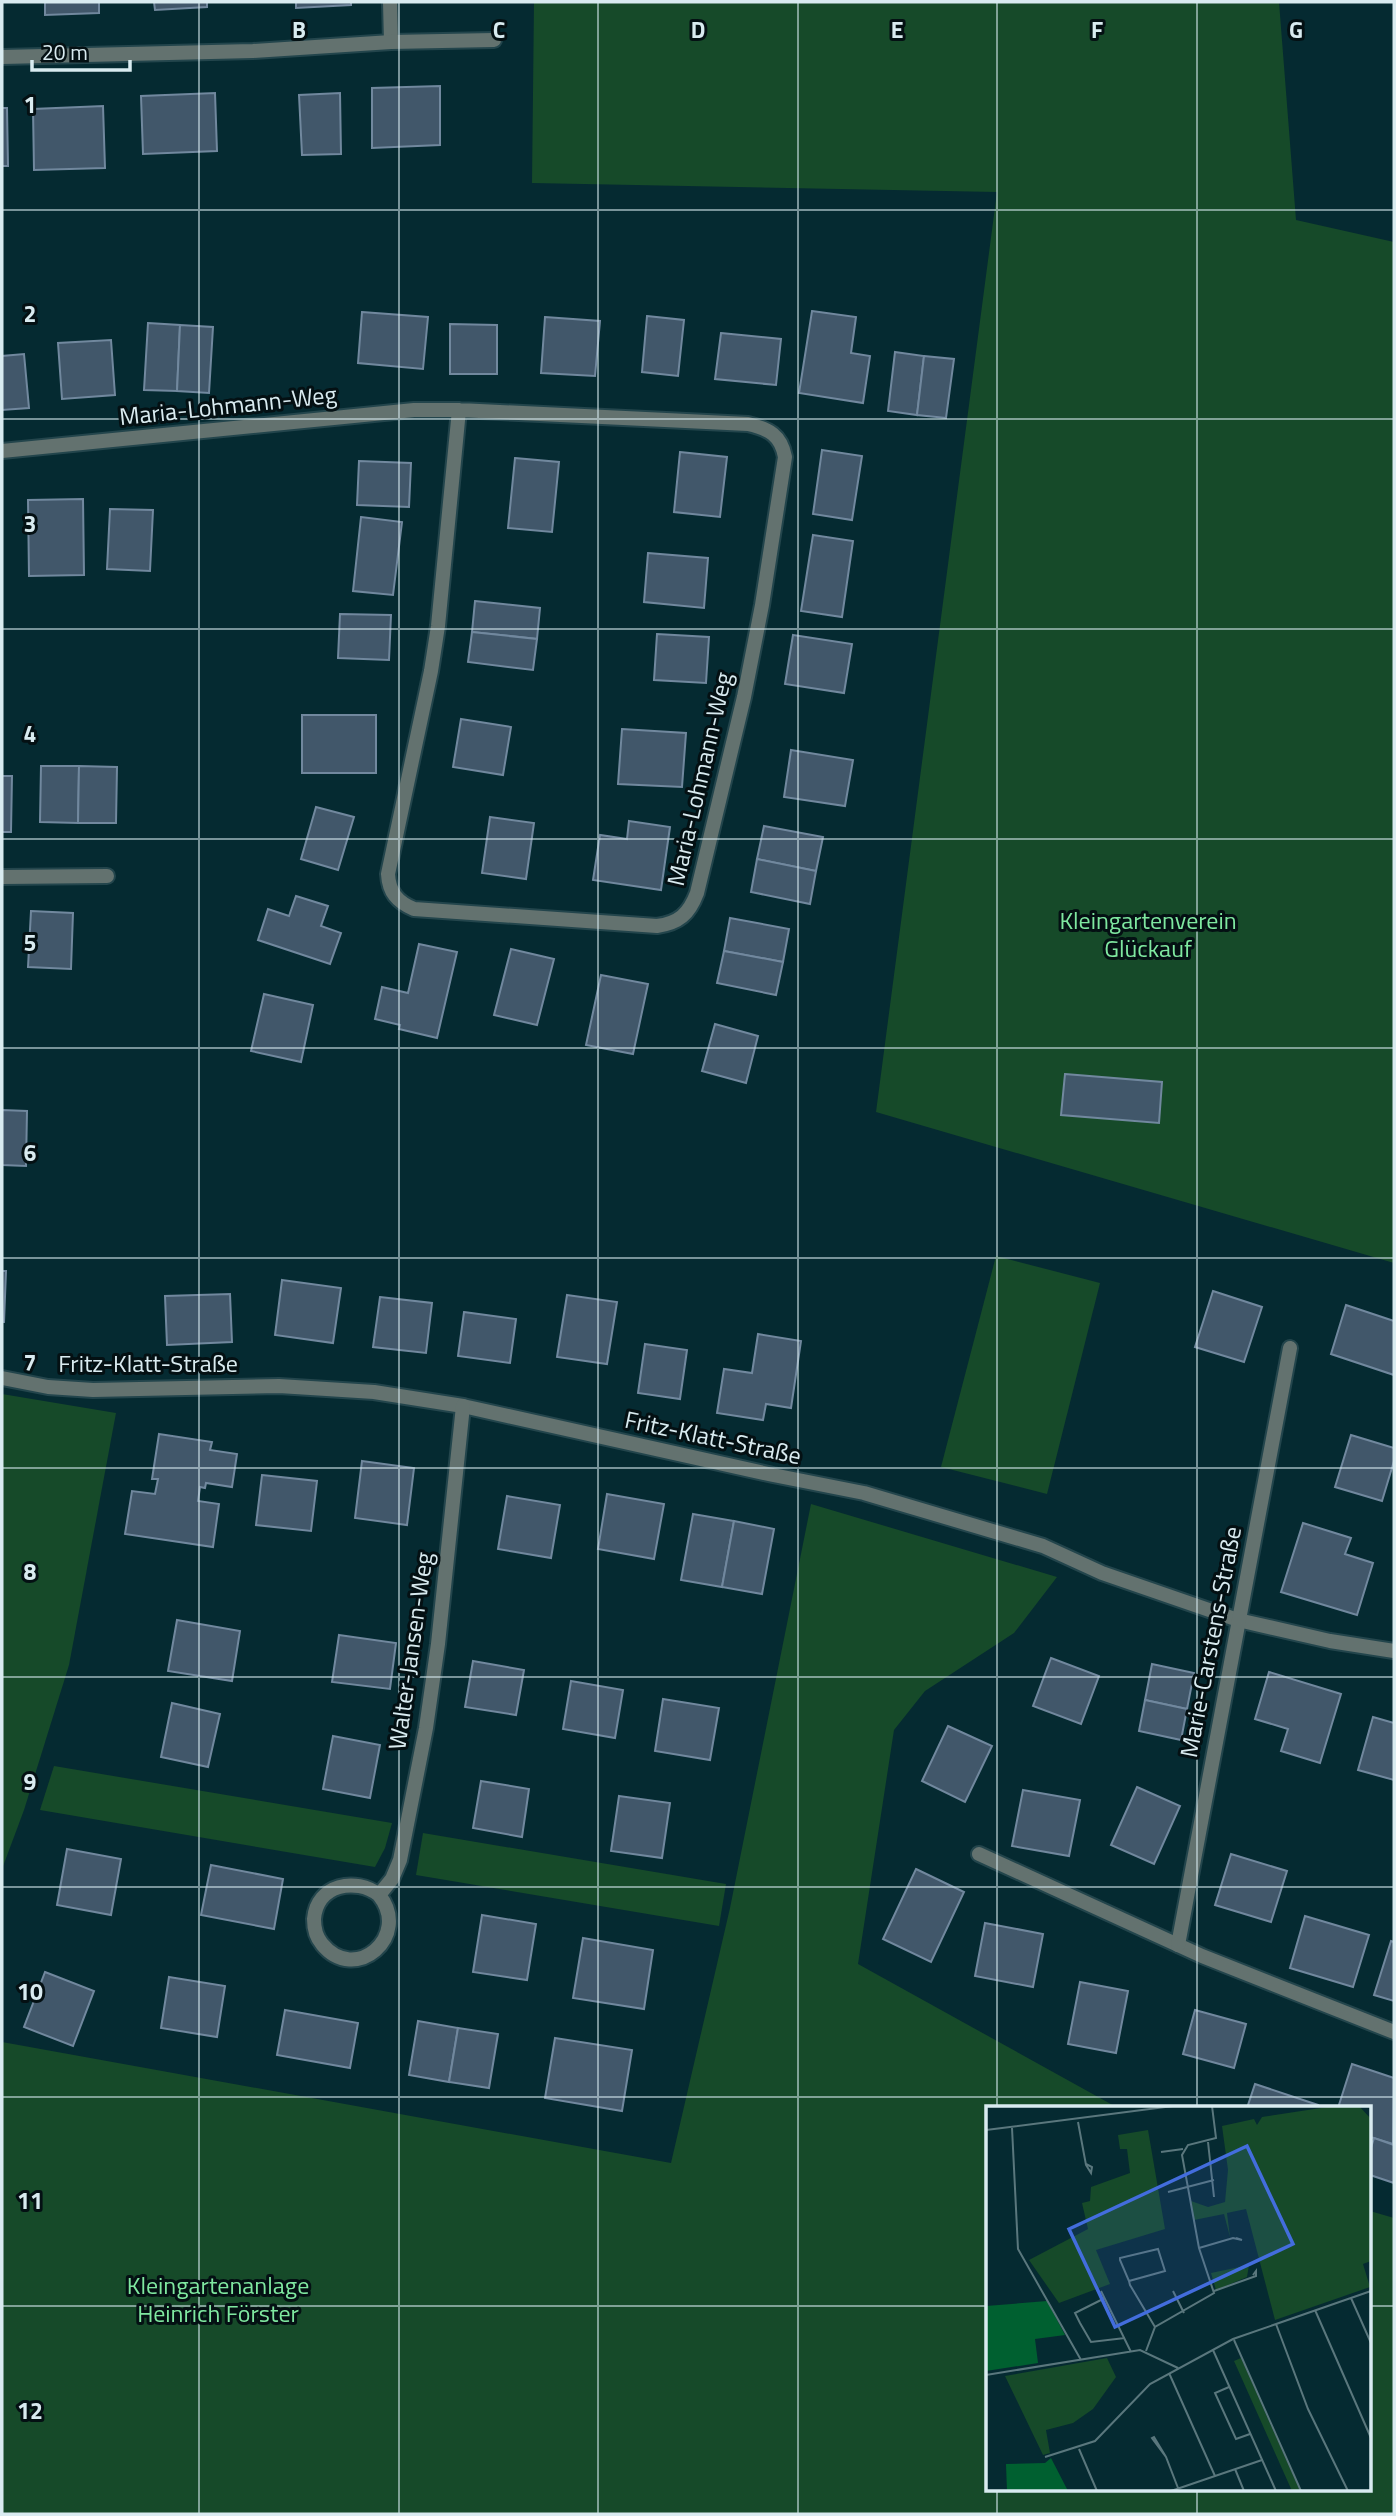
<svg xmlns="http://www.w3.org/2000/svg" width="1396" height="2516" viewBox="0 0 1396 2516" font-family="'Titillium Web',sans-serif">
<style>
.green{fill:#164a29}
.building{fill:#41576a;stroke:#71889e;stroke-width:2}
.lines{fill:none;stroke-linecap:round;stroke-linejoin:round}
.street-casing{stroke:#23454c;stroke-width:18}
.street{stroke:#63726f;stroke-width:14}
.grid{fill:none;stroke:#d9ebf0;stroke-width:2;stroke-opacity:0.55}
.labels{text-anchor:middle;stroke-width:6;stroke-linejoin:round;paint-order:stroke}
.street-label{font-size:24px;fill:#d9ebf0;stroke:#041013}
.park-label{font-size:24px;fill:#7fe8a0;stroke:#041013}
.inset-road{fill:none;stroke:#5a777d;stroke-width:2}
.view{fill:#436ddd;fill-opacity:0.15;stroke:#436ddd;stroke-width:3.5}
.inset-edge{fill:none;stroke:#d9ebf0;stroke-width:3.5}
.grid-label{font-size:23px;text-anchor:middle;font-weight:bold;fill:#d9ebf0;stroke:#041013;stroke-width:6;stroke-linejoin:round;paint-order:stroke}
</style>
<rect width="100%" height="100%" fill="#052a31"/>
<g class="green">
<path d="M534 2H1279L1296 220 1394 242V1263L876 1112 997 192 532 183Z"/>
<path d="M996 1256 1100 1283 1047 1494 941 1467Z"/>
<path d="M2 1394 116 1413 69 1665 24 1810 2 1869Z"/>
<path d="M811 1504 1057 1577 1014 1633 925 1691 894 1730 858 1964 1118 2108H988V2490H1370V2211L1394 2218V2514H2V2042L671 2163 730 1908Z"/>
<path d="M54 1766 392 1823 385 1848 375 1867 40 1810Z"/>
<path d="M423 1833 726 1884 719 1926 416 1875Z"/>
</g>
<g class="building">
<path d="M45 2H99V13L45 15Z"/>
<path d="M154 2H207V7L155 10Z"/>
<path d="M296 2H351V5L296 8Z"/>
<path d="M440 86V145L372 148V88Z"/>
<path d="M215 93 217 151 143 154 141 96Z"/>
<path d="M340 93 341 154 302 155 299 95Z"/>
<path d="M103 106 105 168 34 170 33 109Z"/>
<path d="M2 108H7L8 166H2Z"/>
<path d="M812 311 856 317 851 353 870 356 863 403 799 393Z"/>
<path d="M362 312 428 317 423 369 358 363Z"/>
<path d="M647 316 684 320 678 376 642 372Z"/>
<path d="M545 317 600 321 595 376 541 373Z"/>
<path d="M148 323 180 325 177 391 144 390Z"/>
<path d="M450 324 497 325V374H450Z"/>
<path d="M180 325 213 327 209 393 177 391Z"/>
<path d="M721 333 781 339 776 385 715 379Z"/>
<path d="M111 340 115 395 62 399 58 343Z"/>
<path d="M895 352 924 356 917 415 888 411Z"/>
<path d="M24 354 29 408 2 410V356Z"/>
<path d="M924 356 954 359 946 418 917 415Z"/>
<path d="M822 450 862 456 852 520 813 514Z"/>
<path d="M680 452 727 457 720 517 674 512Z"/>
<path d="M515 458 559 462 552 532 508 528Z"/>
<path d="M359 461 411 463 409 507 357 505Z"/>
<path d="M83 499 84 575 29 576 28 500Z"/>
<path d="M110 509 153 510 150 571 107 569Z"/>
<path d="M361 517 402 522 393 595 353 591Z"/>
<path d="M813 535 853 541 842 617 801 611Z"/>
<path d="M648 553 708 558 704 608 644 602Z"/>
<path d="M475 601 540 608 537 639 472 632Z"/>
<path d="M340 614 391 615 389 660 338 658Z"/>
<path d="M472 632 537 639 533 670 468 662Z"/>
<path d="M657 634 709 637 706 683 654 680Z"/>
<path d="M793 635 852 644 844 693 785 684Z"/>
<rect x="302" y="715" width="74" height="58"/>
<path d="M461 719 511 727 503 775 453 767Z"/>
<path d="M622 729 686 733 682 787 618 784Z"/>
<path d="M791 750 853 760 845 806 784 797Z"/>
<path d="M41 766H79L78 823 40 822Z"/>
<path d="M79 766 117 767 116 823H78Z"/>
<path d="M2 776H12L11 832H2Z"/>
<path d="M316 807 354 817 338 870 301 859Z"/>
<path d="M490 817 534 823 526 879 482 873Z"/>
<path d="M629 821 670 827 661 890 593 880 600 835 627 839Z"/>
<path d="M764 826 823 837 816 871 757 859Z"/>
<path d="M757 859 816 871 810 904 751 892Z"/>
<path d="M296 896 328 906 321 926 341 933 330 964 258 940 268 909 289 916Z"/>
<path d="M31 911 73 913 71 969 28 967Z"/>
<path d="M730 918 789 929 783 962 724 951Z"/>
<path d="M419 944 457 952 437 1038 399 1029 400 1025 375 1019 382 987 408 993Z"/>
<path d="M511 949 554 959 537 1025 494 1015Z"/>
<path d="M724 951 783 962 776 995 717 983Z"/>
<path d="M601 975 648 984 633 1054 586 1045Z"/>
<path d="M264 994 313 1005 301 1062 251 1051Z"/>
<path d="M715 1024 758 1036 746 1083 702 1071Z"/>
<path d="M1065 1074 1162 1082 1159 1123 1061 1115Z"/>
<path d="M2 1110 27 1111 26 1166 2 1165Z"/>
<path d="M2 1271H6L4 1322H2Z"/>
<path d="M282 1280 341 1288 333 1343 275 1335Z"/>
<path d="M1213 1291 1262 1307 1244 1362 1195 1347Z"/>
<path d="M230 1294 232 1342 167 1345 165 1296Z"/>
<path d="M567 1295 617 1302 607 1364 557 1357Z"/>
<path d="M380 1297 432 1303 426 1353 373 1347Z"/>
<path d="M1346 1305 1394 1321V1375L1331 1354Z"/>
<path d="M464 1312 516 1319 510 1363 458 1356Z"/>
<path d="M758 1334 801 1341 791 1408 766 1404 763 1420 717 1413 724 1369 752 1373Z"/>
<path d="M645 1344 687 1350 680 1399 638 1393Z"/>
<path d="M159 1434 212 1442 210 1450 237 1454 232 1487 206 1483 205 1488 200 1487 198 1501 219 1504 213 1547 125 1534 132 1491 155 1494 158 1479H152Z"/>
<path d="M1351 1435 1394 1448V1461L1382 1501 1335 1487Z"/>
<path d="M362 1461 414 1468 407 1525 355 1518Z"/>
<path d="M262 1475 317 1481 311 1531 256 1525Z"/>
<path d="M607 1494 664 1504 654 1559 598 1549Z"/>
<path d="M507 1496 560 1505 551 1558 498 1549Z"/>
<path d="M693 1514 734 1521 722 1587 681 1580Z"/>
<path d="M734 1521 774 1529 762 1594 722 1587Z"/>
<path d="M1303 1523 1351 1538 1345 1554 1373 1563 1357 1615 1281 1592Z"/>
<path d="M177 1620 240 1631 232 1681 168 1671Z"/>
<path d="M339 1635 396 1643 390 1689 332 1682Z"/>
<path d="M1051 1658 1099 1676 1081 1724 1033 1706Z"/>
<path d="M473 1661 524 1670 516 1715 465 1707Z"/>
<path d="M1152 1664 1194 1673 1187 1709 1145 1700Z"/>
<path d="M1269 1672 1341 1694 1320 1763 1281 1751 1288 1729 1255 1719Z"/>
<path d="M571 1681 623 1690 615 1738 563 1729Z"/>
<path d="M663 1699 719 1708 710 1760 655 1751Z"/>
<path d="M1145 1700 1187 1709 1181 1740 1139 1731Z"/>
<path d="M172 1703 220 1714 208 1767 161 1757Z"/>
<path d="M1373 1717 1394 1723V1780L1358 1770Z"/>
<path d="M948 1726 992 1746 965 1802 922 1781Z"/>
<path d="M333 1736 380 1745 370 1798 323 1789Z"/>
<path d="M481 1781 529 1789 522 1837 473 1828Z"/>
<path d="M1137 1787 1180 1806 1154 1864 1111 1845Z"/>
<path d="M1023 1790 1080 1800 1069 1856 1012 1846Z"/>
<path d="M619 1796 670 1803 662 1858 611 1851Z"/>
<path d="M67 1849 121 1859 111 1915 57 1905Z"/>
<path d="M1231 1854 1287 1871 1271 1922 1215 1905Z"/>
<path d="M211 1865 283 1879 274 1929 201 1915Z"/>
<path d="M916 1869 964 1892 931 1962 883 1939Z"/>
<path d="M482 1915 536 1924 527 1980 473 1972Z"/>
<path d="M1305 1916 1369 1935 1353 1987 1290 1968Z"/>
<path d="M985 1923 1043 1934 1033 1987 975 1976Z"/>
<path d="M583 1938 653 1950 644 2009 573 1998Z"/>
<path d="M1391 1941 1394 1942V2001L1374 1995Z"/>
<path d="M45 1972 94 1991 73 2046 24 2027Z"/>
<path d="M169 1977 225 1986 217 2037 161 2028Z"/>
<path d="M1080 1982 1128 1991 1116 2053 1068 2044Z"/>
<path d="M285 2010 358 2023 350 2068 277 2055Z"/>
<path d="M1195 2010 1246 2024 1234 2068 1183 2054Z"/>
<path d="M418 2021 458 2028 449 2082 409 2075Z"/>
<path d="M458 2028 498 2034 489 2088 449 2082Z"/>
<path d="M555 2038 632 2050 622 2111 545 2098Z"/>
<path d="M1352 2064 1394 2078 1393 2144 1370 2137V2108H1338Z"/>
<path d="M1255 2084 1318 2105 1317 2108H1247Z"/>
<path d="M1374 2138 1394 2145V2183L1370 2175V2151Z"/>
</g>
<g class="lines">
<defs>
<g id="street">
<path d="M390 2 391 42"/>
<path d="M2 57 253 51 391 42 494 40"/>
<path d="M2 451 414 410H459L748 424C769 429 781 435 785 457L762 605 744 697 697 893C689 914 679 923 657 926L414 909C397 902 389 892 388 874L431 671 438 626 459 410"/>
<path d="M2 877 107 876"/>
<path d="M2 1378 48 1387 93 1390 279 1386 374 1392 463 1406 773 1475 864 1493 1043 1546 1102 1573 1238 1620 1330 1641 1394 1651"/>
<path d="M979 1854 1202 1956 1394 2032"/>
<path d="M379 1895C412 1936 355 1985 322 1944 316 1937 314 1928 314 1919 317 1884 356 1877 379 1895L392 1879 400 1860 426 1728 438 1644 463 1406"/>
<path d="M1178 1945 1290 1348"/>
</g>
</defs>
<use href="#street" class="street-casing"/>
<use href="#street" class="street"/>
</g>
<path class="grid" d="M199 2V2514M399 2V2514M598 2V2514M798 2V2514M997 2V2108M1197 2V2108M2 210H1394M2 419H1394M2 629H1394M2 839H1394M2 1048H1394M2 1258H1394M2 1468H1394M2 1677H1394M2 1887H1394M2 2097H1394M2 2306H988M1370 2306H1394M997 2490V2514M1197 2490V2514"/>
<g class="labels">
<g class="street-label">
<text transform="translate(228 406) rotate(-6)" y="8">Maria-Lohmann-Weg</text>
<text transform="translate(700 779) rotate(-77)" y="8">Maria-Lohmann-Weg</text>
<text x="148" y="1372">Fritz-Klatt-Straße</text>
<text transform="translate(713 1438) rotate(12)" y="8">Fritz-Klatt-Straße</text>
<text transform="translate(1211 1642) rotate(-79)" y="8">Marie-Carstens-Straße</text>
<text transform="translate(411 1651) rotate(-82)" y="8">Walter-Jansen-Weg</text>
</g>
<g class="park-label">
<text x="1148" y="929">Kleingartenverein<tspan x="1148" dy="28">Glückauf</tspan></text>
<text x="218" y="2294">Kleingartenanlage<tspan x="218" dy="28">Heinrich Förster</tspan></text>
</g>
</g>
<g transform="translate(986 2106)">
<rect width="385" height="385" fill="#052a31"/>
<path d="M348 0 374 1 385 13V155L377 158 384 181 289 214 260 103 241 107 244 131 238 108 208 114 205 95 222 101 239 96 242 64 236 20 268 13 271 19 276 11ZM162 24 179 123 110 144 124 178 73 197 43 154 102 123 96 97 104 95 105 81 144 67 141 43H134L132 29ZM263 159 261 171 230 184 225 167ZM121 252 130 271 107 303 87 317 60 324 64 347 57 349 19 270ZM255 252 314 385H306L248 255Z" fill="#164a29"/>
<path d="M61 195 79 229 49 233 52 257 0 265V200ZM65 352 82 385H21L20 358 59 357Z" fill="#006030"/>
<path class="inset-road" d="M92 16 100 59 105 67 106 61 100 58M26 22 32 143 95 254M0 24 187 0M222 36 228 91M175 46 197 43M182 86 228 74M213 142 247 132 256 134 250 132M143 175 179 165 172 143 134 152V154L143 175 144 179 169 221M115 185 145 246M187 185 198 207M228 185 270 170V165L267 169M119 192 89 207 94 217 105 236 139 232M365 192 385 237M329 204 385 332M290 218 322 303 362 385M248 234 315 385M227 244 290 385M160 245 169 221 228 187 213 142 196 49 202 39 230 32 226 0M183 267 229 370M0 269 154 244 192 262M243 281 229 287 250 333 264 328M93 343 111 385M59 351 109 335 164 278 247 233 385 185M180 351 166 332 168 331 180 351 192 382M249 363 258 385M185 385 276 354"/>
<path class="view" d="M261 40 307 138 129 221 83 123Z"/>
<rect width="385" height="385" class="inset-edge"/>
</g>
<g class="grid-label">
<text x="299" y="38">B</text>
<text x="499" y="38">C</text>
<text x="698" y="38">D</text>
<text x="897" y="38">E</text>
<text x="1097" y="38">F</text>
<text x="1296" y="38">G</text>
<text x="30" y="113">1</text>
<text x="30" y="322">2</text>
<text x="30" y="532">3</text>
<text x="30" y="742">4</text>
<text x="30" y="951">5</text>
<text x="30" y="1161">6</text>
<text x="30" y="1371">7</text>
<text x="30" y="1580">8</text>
<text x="30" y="1790">9</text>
<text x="30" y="2000">10</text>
<text x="30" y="2209">11</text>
<text x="30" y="2419">12</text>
</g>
<rect width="1396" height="2516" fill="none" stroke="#d9ebf0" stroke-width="7"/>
<path d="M32 60v10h98v-10" fill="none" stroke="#d9ebf0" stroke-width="3.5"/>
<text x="42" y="60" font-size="21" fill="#d9ebf0" stroke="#041013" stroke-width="5" paint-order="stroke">20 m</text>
</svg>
